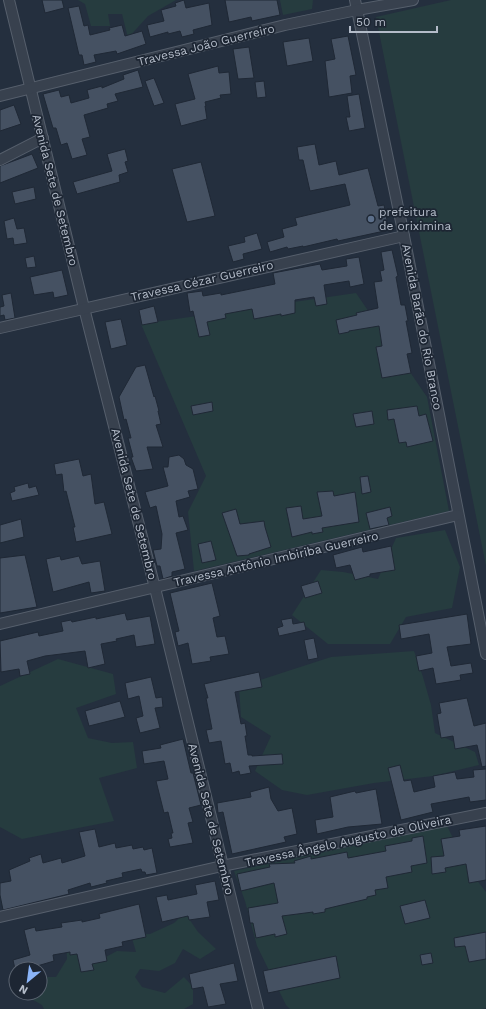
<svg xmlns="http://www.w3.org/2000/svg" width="486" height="1009" viewBox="0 0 486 1009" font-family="'Work Sans',sans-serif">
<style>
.green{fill:#263c3f}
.building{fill:#455162;stroke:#1f2835}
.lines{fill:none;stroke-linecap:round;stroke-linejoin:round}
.minor-casing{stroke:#565f6c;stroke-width:12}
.minor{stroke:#38414e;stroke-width:10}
.service-dot{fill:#5c6f8a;stroke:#1d2633;stroke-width:1.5}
.labels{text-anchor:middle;stroke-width:3.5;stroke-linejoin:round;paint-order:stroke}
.street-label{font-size:12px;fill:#b4bcc9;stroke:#1d2633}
.poi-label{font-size:12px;fill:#b4bcc9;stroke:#1d2633;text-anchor:start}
</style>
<rect width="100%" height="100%" fill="#242f3e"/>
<g class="green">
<path d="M78 0H176L148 16 128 38 122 14H108L110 26H91L85 4Z"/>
<path d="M280 0H313L312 9 283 15Z"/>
<path d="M451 0H486V566L376 17Z"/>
<path d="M356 293 427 397 449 511 194 571 188 512 206 476 141 324Z"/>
<path d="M445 530 460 567 452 608 406 617 390 644H328L292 615 321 570 343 572 378 579 396 538Z"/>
<path d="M414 651 423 677 431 705 435 733 475 752 479 765 433 776 374 783 307 795 282 790 255 771 271 736 241 717 239 687 331 657Z"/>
<path d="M58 659 113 674 116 694 76 708 88 738 112 743 133 742 137 768 99 778 114 821 22 839 0 827V686Z"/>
<path d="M447 826 469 870 486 892V1008L482 1009H290L286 1005 257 946 245 901 234 871Z"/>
<path d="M185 913 198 932 216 949 200 959 183 949 175 963 159 971 140 969 135 977 142 987 165 993 184 977 193 987V1004L184 1009H44L42 1005 26 996 29 993H40V982L44 977H56L67 959 66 943 102 959 117 951 136 952 131 935 150 934 174 923Z"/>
</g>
<g class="building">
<path d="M42 0H62L64 8 45 13Z"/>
<path d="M184 0 186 8 209 3 212 25 193 30 194 34 182 37 180 31 168 34V32L150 37 147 25 164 21 161 10 176 6 175 3Z"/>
<path d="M225 0H277L280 15 252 21 251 17 229 22Z"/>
<path d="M79 6 84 26 88 25 90 35 110 30 109 28 122 25 125 36 142 31 146 44 117 54 116 51 94 55 96 62 84 65 82 55H79L68 8Z"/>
<path d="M348 36 356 75 350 76 352 93 329 97 325 61 335 59 331 39Z"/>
<path d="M309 38 313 61 287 66 283 42Z"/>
<path d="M249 47 254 78 238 79 233 49Z"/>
<path d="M218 66 219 73 229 72 231 94 220 95 221 98 205 102 206 106H205L207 119 181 126 175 104 195 99 188 74Z"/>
<path d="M138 70 143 87 115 94 118 101 107 104 108 108 84 115 90 137 82 139 87 155 72 159 67 143 61 145 56 128H53L43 94 59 90 61 97 69 95 71 103 89 98 87 90 102 86V88L124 79 123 75Z"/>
<path d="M154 78 164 103 154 106 145 81Z"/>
<path d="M264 81 266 97 257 98 255 82Z"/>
<path d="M359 94 365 128 349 131 346 117H350L347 96Z"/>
<path d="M14 105 21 124 0 131V110Z"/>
<path d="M315 144 319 165 336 161 339 175 368 168 378 206 384 205 389 230 338 241 337 239 303 247V246L288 249 287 247 270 252 267 242 284 237 282 229 297 225 295 218 350 205 345 184 310 191 303 160H299L297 147Z"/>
<path d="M125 149 128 161 125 162 128 172 119 175 120 182 77 194 73 182 112 171 107 154Z"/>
<path d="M32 154 38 168 0 183V166Z"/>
<path d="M201 162 215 216 187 222 172 169Z"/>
<path d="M34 187 36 199 15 204 12 192Z"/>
<path d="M14 218 17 229 24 228 27 243 14 245 13 238 7 239 4 221Z"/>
<path d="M257 233 262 249 243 254 244 259 233 262 228 246 245 242 244 237Z"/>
<path d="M392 250 398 276 396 277 401 305H405L408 321H406L412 353 407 354 411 373 382 378 376 347 382 346 379 326 349 331V332L339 334 336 320 357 315 356 313 378 308 374 282 382 281 380 271 384 270 381 252Z"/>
<path d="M34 256 36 267 27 268 25 258Z"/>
<path d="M359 257 364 284 350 287 349 281 324 285 327 304 316 306 314 297 295 300V313L281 316V314L254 319 252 309 225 314 226 318 207 322 210 335 199 337 193 311 190 312 187 293 202 291 203 296 221 293V295L275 284 273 273 320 264 322 270 347 266 346 259Z"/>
<path d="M62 270 68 295 54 298 53 292 34 295 30 277Z"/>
<path d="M11 293 15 318 5 320 4 315 0 316V307L4 306 2 295Z"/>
<path d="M154 306 158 322 142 325 139 310Z"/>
<path d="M121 319 127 345 111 349 105 322Z"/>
<path d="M145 365 154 397 155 396 159 411H158L161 424 156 425 163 447H147L153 469 136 471 131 457H133L128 438H131L126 419 124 420 119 397 136 367Z"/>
<path d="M212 402 213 411 193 415 191 406Z"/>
<path d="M417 406 419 416 426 414 433 441 407 447 406 442 399 443 394 419 388 420 387 410Z"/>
<path d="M372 411 374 424 356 427 353 414Z"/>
<path d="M179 455 184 459 186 465 193 469 198 489 188 491 190 497 176 501 179 517 183 516 188 530 176 533 185 569 172 572V576L163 579 160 566H157L153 550 161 549 162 534 156 506 150 508 145 492 168 486 163 467H168L169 457Z"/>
<path d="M79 459 83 476 91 474 95 504 104 502 112 534 76 542 73 527H75L66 491 64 492 62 474 56 475 54 464Z"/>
<path d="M368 476 371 492 362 494 360 477Z"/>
<path d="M28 483 29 488 36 486 39 495 12 501 10 493 15 491 14 487Z"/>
<path d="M333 491 334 496 355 492 359 522 322 528 323 532 312 534V532L292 537 286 508 301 506 303 519 322 516 317 492Z"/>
<path d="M390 507 392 516 387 518 389 525 370 529 366 513Z"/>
<path d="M236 509 240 524 264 521 265 527 271 547 249 554V555L237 556 222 513Z"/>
<path d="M21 519 24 537 0 543V525Z"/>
<path d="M211 541 216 560 202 563 198 544Z"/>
<path d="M391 546 395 570 370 574V576L355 580 350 565 336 568 333 555 362 547 363 552Z"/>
<path d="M25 555 37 607 0 613V558Z"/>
<path d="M60 556 61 560 79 556 82 564 100 561 105 591 91 593 89 582 53 592 46 559Z"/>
<path d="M318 581 322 593 305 598 301 586Z"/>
<path d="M212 583 220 616 213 618 217 637 225 636 229 654 210 657 211 661 192 664 188 643 178 646 175 632 179 631 170 593Z"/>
<path d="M125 613 127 620 150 616 155 644 136 647 134 635 116 639 117 641 101 644 105 664 88 668 85 651 45 656 27 661 30 674 20 676 19 669 1 672 0 641 38 632 39 636 63 631 61 622 71 620 72 622 96 617V619Z"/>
<path d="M467 614 471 644 447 647 451 666 471 663 473 673 460 675 461 680 436 684 433 668 419 671 416 656 432 653 429 634 401 639 399 625Z"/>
<path d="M292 618 293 624 304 622 306 630 279 636 277 628 283 626 281 620Z"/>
<path d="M314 638 318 658 308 660 304 640Z"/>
<path d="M259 672 262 687 235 692 241 724 245 723 247 736H245L248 755H252V756L282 754 283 764 249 766 251 773 240 775 239 771 232 773 230 763 225 764 221 741 209 743 206 730 212 729 206 698H208L204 684Z"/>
<path d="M151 677 156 698 162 697 163 707 155 708 160 728 140 733 136 718 143 716 139 696 128 699 125 683Z"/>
<path d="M467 698 474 726 486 723V766L482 767 477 745 455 749 453 736 441 738 437 714 441 713 439 703Z"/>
<path d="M120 701 125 717 89 726 85 711Z"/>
<path d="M183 739 191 773H193L201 805 189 808 193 822 188 823 193 843 170 847 168 839 172 838 171 833H173L168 812 164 813 156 781 168 779 164 761 144 764 142 751 161 748 160 745Z"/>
<path d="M400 765 404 781 411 780 414 792 435 787 433 776 455 772 457 779 474 777 473 770 486 769V800L470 802 469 797 431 804 433 812 401 820 388 768Z"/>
<path d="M269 787 271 799 278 811 292 808 297 834 284 837 286 842 232 854 223 812 218 813 217 803 251 797 250 792Z"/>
<path d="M376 789 382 824 348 827 317 834 315 820 333 817 330 797 355 791 356 793Z"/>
<path d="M486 826V880L469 883 466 864 445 868 446 872 432 874 431 857 444 856 441 839 460 836 459 830Z"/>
<path d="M95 829 99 847 115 843 116 848 132 845 133 849 143 847 144 850 152 848 157 873 146 875 145 872H142L141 869 122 873 123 877 106 881 107 883 91 887 90 883 68 890 69 894 3 910 0 895V883L11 881 9 870 30 861 29 858 41 854 43 863 61 858 62 863 85 856 79 832Z"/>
<path d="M423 836 427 863 411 866 412 872 386 877 388 888 375 890 376 895 367 897V899L325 909V912L313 914V912L282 916 287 934 275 937V934L256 938 253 923H250L248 908 278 903 274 883 241 891 237 874 270 867 269 864 295 863 294 861 311 856V859L347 852 348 858 386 851 385 846 412 841V838Z"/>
<path d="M215 881 219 900 207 902 210 917 189 920 188 916 162 922 156 897 167 895 168 900 197 894 195 885Z"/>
<path d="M425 900 430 918 405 924 400 906Z"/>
<path d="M139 904 146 937 122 942 123 946 105 950 107 961 92 964 94 970 81 972 77 954 70 955V952L53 955 54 961 27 969H15L13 960 30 955 24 930 35 927 36 931 62 927 61 923 82 920V922L100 918 99 914Z"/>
<path d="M486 932V959L469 962 465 946 455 947 454 938Z"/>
<path d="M431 953 433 963 422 965 420 955Z"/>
<path d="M336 956 340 978 268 993 263 971Z"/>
<path d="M234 963 238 981 220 984 226 1004 208 1007 203 987 192 989 189 974Z"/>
</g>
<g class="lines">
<defs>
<g id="minor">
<path d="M9 0 84 308 155 588 258 1009"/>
<path d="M355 0 404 236 486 654"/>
<path d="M0 96 285 25 357 10 413 0"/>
<path d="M0 160 43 138"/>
<path d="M0 328 404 236"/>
<path d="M0 624 458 515"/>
<path d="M0 917 222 866 486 813"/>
</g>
</defs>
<use href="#minor" class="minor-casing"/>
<use href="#minor" class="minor"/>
</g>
<circle class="service-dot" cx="371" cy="219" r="4"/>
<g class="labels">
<g class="street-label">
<text transform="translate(206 45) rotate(-14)" y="4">Travessa João Guerreiro</text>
<text transform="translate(55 190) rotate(76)" y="4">Avenida Sete de Setembro</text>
<text transform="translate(202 281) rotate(-13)" y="4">Travessa Cézar Guerreiro</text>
<text transform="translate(422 327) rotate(79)" y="4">Avenida Barão do Rio Branco</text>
<text transform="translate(134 504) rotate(76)" y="4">Avenida Sete de Setembro</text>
<text transform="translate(276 559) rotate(-13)" y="4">Travessa Antônio Imbiriba Guerreiro</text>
<text transform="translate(211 819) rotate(76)" y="4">Avenida Sete de Setembro</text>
<text transform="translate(348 841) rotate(-12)" y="4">Travessa Ângelo Augusto de Oliveira</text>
</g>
<g class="poi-label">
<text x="379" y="216">prefeitura<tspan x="379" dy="14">de oriximina</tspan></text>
</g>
</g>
<g transform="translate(28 981) rotate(209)"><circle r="19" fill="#1d2633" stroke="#59626f"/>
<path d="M0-3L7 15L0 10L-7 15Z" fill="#8ab4f8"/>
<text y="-6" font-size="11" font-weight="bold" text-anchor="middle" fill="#b4bcc9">N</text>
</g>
<path d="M350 26v6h87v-6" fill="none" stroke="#b4bcc9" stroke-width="2"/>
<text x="356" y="26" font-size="12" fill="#b4bcc9" stroke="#1d2633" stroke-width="3" paint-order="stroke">50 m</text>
</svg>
